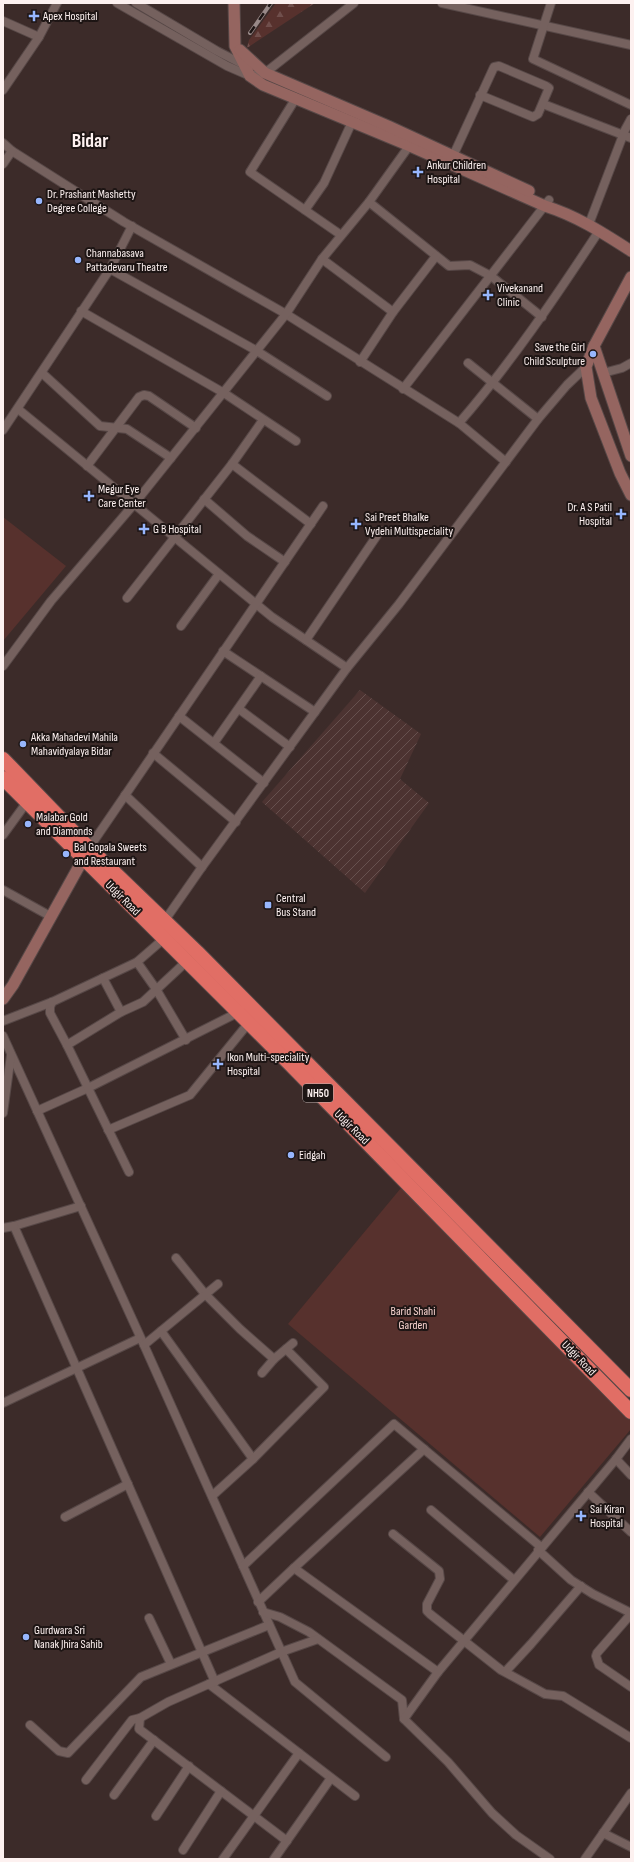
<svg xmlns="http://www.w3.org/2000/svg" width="634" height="1862" viewBox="0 0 634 1862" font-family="'Sofia Sans Condensed',sans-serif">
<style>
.industrial{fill:url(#industrial-furrows)}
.green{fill:#57312d}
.forest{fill:url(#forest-firs)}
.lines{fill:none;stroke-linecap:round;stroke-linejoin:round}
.street-casing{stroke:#574847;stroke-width:10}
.secondary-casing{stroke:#574847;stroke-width:13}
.highway-casing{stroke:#574847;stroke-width:16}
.street{stroke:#75615e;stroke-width:8}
.secondary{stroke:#956560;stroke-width:11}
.highway{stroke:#e16e65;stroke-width:14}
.rail-casing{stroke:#988988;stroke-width:4}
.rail{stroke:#1d1514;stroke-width:2.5;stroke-dasharray:8;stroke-linecap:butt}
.poi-dot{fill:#97b6fd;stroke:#1d1514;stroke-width:1.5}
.labels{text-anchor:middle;stroke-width:4;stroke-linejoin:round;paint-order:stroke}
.shield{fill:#1d1514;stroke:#baafae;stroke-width:1}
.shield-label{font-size:11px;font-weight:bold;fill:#fdf1f0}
.poi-label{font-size:12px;fill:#fdf1f0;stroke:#1d1514;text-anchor:start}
.street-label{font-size:12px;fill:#fdf1f0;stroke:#1d1514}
.park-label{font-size:12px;fill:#fad5d1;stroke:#1d1514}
.town-label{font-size:20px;font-weight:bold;fill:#fdf1f0;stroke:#1d1514}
</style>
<defs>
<pattern id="industrial-furrows" width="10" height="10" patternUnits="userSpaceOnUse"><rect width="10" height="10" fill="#4c3331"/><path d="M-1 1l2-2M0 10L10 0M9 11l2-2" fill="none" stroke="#67514f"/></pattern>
<pattern id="forest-firs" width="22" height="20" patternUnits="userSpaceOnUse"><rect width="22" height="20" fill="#57312d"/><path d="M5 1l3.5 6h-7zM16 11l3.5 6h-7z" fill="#704f4c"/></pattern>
</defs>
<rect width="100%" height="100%" fill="#3c2b29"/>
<path class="industrial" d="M360 690 421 734 400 779 429 803 365 893 262 802Z"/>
<g class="green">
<path d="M3 517 66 566 3 641Z"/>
<path d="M401 1188 631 1414V1429L540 1537 288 1324Z"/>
</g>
<path class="forest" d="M276 3H315L247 48 249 40Z"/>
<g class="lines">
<defs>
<g id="street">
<path d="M117 3 227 66 250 76 265 73 354 3"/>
<path d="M136 3 217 51 246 66"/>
<path d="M442 3 631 45"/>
<path d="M551 3 533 59 631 105"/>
<path d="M3 21 39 37"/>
<path d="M3 90 39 37 57 3"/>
<path d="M296 98 250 172 341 235"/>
<path d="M543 104 631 138"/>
<path d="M3 143 12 151 124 222 286 314 459 423C511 363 555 298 599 231"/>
<path d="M453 156 494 67 499 66 546 86 549 88 538 114 533 117 480 95"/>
<path d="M3 164 12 151"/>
<path d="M369 202 449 266 470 265 491 276 542 317"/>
<path d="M305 210 324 183 352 122"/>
<path d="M589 224 625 130 631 119"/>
<path d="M322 259 393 312 360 362"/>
<path d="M110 269 257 351 327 396"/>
<path d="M81 311 224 393 296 441"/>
<path d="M393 312 436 256"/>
<path d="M468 363 538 419"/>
<path d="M42 373 100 426 127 429 171 458"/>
<path d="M603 373 622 368 631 363"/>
<path d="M403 389 549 200"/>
<path d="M18 409 272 617 347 668"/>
<path d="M459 423 506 462"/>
<path d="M3 430 110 269 132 226"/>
<path d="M232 464 311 524"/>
<path d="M87 466 139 397 144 395 149 396 196 428"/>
<path d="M204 499 247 536 285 562"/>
<path d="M127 598 232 464 263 420"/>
<path d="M181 626 219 574"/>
<path d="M306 640 380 531"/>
<path d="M223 651 315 712"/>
<path d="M3 666 51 601 135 503 286 314 322 259 369 202 412 142"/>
<path d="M239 709 290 747"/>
<path d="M179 716 264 783"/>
<path d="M214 743 261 676"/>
<path d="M153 753 236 822"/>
<path d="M125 795 202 867"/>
<path d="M3 835 27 802"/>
<path d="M89 848 323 506"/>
<path d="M3 890 50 916"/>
<path d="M163 923 202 867 347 668 399 604 538 419 567 385 586 367"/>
<path d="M137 962 156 989 186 1040"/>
<path d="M103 978 121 1012"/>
<path d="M52 1002 50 1007V1013L67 1045"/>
<path d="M3 1021 52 1002 137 962 167 936"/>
<path d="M3 1036 144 1345 295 1682 386 1757"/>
<path d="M37 1111 88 1088 241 1011"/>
<path d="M3 1113 11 1055"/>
<path d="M108 1130 190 1095 251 1020"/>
<path d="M129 1172 67 1045 121 1012 143 1002 187 961"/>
<path d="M81 1206 14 1226 215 1682"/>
<path d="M3 1228 14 1226"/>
<path d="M176 1258 205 1294 240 1329 274 1359"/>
<path d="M161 1331 253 1459"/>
<path d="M144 1345 218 1284"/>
<path d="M262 1373 274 1359 293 1343"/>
<path d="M3 1403 140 1338"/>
<path d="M424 1449 294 1568 438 1672"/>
<path d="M616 1459 631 1475"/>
<path d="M588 1492 631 1532"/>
<path d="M212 1496 253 1459 324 1387 286 1349"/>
<path d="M431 1510 514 1580"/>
<path d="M65 1517 128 1484"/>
<path d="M393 1534 439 1571 440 1579 427 1604V1611L430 1614 501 1670 545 1694 563 1696 631 1738"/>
<path d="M538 1550 571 1580 593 1594 631 1613"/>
<path d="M243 1566 394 1424 541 1547"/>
<path d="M258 1602 294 1568"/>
<path d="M263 1612 280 1617 309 1632 402 1700 404 1719 448 1762 492 1813 516 1835 550 1859"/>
<path d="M631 1614 597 1653 596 1656 599 1665 631 1687"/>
<path d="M149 1618 171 1664"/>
<path d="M506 1671 531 1644 581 1586"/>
<path d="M209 1684 355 1796"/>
<path d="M404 1719 438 1672 616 1459 631 1439"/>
<path d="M30 1725 59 1751 68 1753 141 1677 269 1625"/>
<path d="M86 1780 132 1720 140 1718"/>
<path d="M114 1795 154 1740"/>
<path d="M156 1816 189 1766"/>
<path d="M603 1833 631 1847"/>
<path d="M287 1841 139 1729 140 1718 168 1702 281 1652 318 1639"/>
<path d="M183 1850 221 1791"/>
<path d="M223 1859 299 1753"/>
<path d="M274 1859 331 1778"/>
<path d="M585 1859 631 1793"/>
</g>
<g id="secondary">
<path d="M234 3 235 46 250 76 263 85 410 146 545 206C577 216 603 233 631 251"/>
<path d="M240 50 265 73 388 126 529 191"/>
<path d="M631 277 594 346 586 367 591 398 620 473 631 495"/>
<path d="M594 346 631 456"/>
<path d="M3 999 13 985 87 852"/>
</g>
<g id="highway">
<path d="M3 759 89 848 197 952 631 1390"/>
<path d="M3 778 290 1064 631 1412"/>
</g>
</defs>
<use href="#street" class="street-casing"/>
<use href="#secondary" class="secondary-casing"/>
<use href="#highway" class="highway-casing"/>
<use href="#street" class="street"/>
<use href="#secondary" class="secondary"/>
<use href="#highway" class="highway"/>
<defs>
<path id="rail" d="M250 33 271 3"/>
</defs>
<use href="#rail" class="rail-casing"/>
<use href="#rail" class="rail"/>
</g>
<g class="poi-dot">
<path d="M32 10h4v4h4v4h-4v4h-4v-4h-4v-4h4z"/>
<path d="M416 166h4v4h4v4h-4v4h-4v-4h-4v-4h4z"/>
<circle cx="39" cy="201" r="4"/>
<circle cx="78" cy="260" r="4"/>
<path d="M486 289h4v4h4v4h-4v4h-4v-4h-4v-4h4z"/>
<circle cx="593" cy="354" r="4"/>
<path d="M87 490h4v4h4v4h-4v4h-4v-4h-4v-4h4z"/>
<path d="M619 508h4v4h4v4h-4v4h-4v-4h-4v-4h4z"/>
<path d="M354 518h4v4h4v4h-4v4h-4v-4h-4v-4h4z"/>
<path d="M142 523h4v4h4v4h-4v4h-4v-4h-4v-4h4z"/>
<circle cx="23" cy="744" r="4"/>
<circle cx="28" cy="824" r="4"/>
<circle cx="66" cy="854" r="4"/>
<rect x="264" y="901" width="8" height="8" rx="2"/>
<path d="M216 1058h4v4h4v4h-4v4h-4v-4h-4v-4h4z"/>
<circle cx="291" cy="1155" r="4"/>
<path d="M579 1510h4v4h4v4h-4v4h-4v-4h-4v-4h4z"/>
<circle cx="26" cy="1637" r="4"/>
</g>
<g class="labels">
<rect class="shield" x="303" y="1084" width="30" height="18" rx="3"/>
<g class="shield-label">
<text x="318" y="1097">NH50</text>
</g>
<g class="poi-label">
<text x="43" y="20">Apex Hospital</text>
<text x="427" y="169">Ankur Children<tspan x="427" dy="14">Hospital</tspan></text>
<text x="47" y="198">Dr. Prashant Mashetty<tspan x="47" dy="14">Degree College</tspan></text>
<text x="86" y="257">Channabasava<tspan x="86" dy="14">Pattadevaru Theatre</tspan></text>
<text x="497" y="292">Vivekanand<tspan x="497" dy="14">Clinic</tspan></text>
<text x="585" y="351" text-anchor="end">Save the Girl<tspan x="585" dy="14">Child Sculpture</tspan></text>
<text x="98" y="493">Megur Eye<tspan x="98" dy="14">Care Center</tspan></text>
<text x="612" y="511" text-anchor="end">Dr. A S Patil<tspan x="612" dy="14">Hospital</tspan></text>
<text x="365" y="521">Sai Preet Bhalke<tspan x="365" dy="14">Vydehi Multispeciality</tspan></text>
<text x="153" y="533">G B Hospital</text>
<text x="31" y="741">Akka Mahadevi Mahila<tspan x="31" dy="14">Mahavidyalaya Bidar</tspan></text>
<text x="36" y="821">Malabar Gold<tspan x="36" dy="14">and Diamonds</tspan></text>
<text x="74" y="851">Bal Gopala Sweets<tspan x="74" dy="14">and Restaurant</tspan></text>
<text x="276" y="902">Central<tspan x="276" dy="14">Bus Stand</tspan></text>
<text x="227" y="1061">Ikon Multi-speciality<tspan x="227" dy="14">Hospital</tspan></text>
<text x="299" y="1159">Eidgah</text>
<text x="590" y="1513">Sai Kiran<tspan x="590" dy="14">Hospital</tspan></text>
<text x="34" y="1634">Gurdwara Sri<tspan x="34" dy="14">Nanak Jhira Sahib</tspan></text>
</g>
<g class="street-label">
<text transform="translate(123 898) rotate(45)" y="4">Udgir Road</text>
<text transform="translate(352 1127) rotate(45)" y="4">Udgir Road</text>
<text transform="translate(579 1358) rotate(46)" y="4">Udgir Road</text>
</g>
<g class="park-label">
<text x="413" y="1315">Barid Shahi<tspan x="413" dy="14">Garden</tspan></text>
</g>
<g class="town-label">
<text x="90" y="147">Bidar</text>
</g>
</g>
<rect width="634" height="1862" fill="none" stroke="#fdf1f0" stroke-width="8"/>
</svg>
